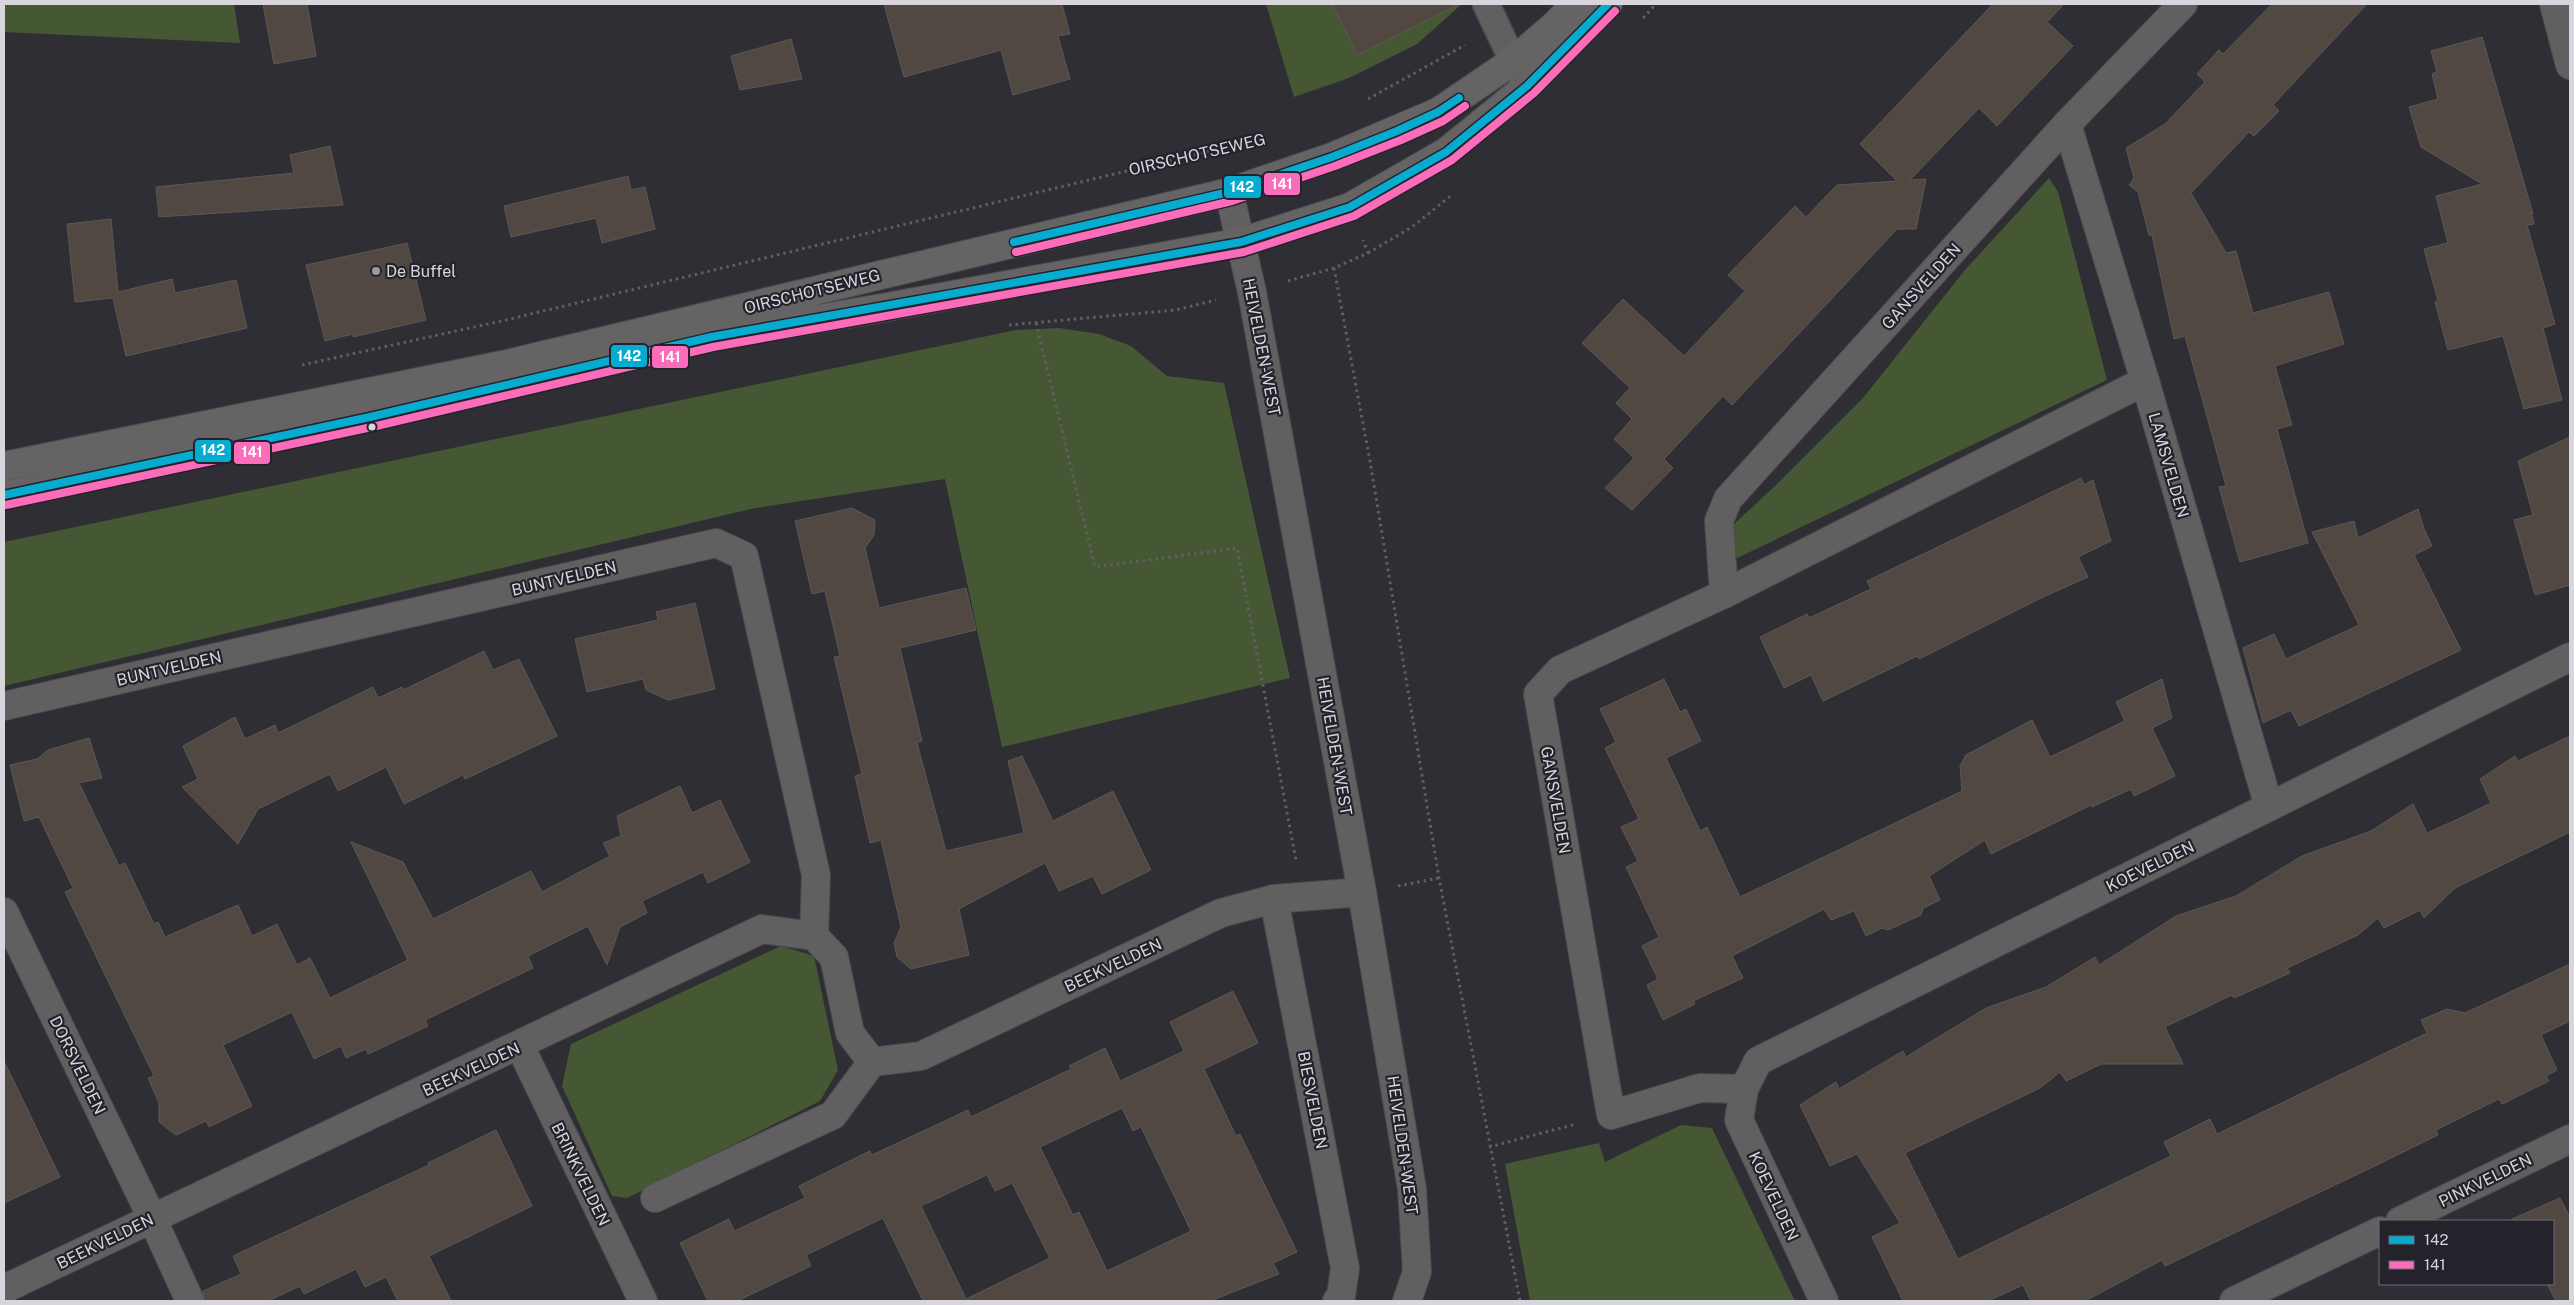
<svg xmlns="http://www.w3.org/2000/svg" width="2574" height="1305" viewBox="0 0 2574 1305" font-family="'Public Sans',sans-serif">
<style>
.green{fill:#465833}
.building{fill:#514941;stroke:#5a5859;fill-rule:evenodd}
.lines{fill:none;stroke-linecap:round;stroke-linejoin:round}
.service-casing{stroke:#4b4a4e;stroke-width:29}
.minor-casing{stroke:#4b4a4e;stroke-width:30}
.tertiary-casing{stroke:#4b4a4e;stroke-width:30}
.secondary-casing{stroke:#4b4a4e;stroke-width:30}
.path{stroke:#615f61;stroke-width:3;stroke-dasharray:2.5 4;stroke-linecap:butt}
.service{stroke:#615f60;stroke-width:26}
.minor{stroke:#615f60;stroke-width:28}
.tertiary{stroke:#615f60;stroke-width:28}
.secondary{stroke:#656364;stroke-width:28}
.bus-1-casing{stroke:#24232c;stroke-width:11}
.bus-2-casing{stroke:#24232c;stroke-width:11}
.bus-1{stroke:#06acd0;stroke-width:8}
.bus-2{stroke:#fb6dba;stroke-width:8}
.poi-dot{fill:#9c9ba1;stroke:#24232c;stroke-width:2}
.bus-dot{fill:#d7d6dc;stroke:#24232c;stroke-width:2}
.labels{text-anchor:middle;stroke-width:4.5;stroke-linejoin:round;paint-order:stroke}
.street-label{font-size:16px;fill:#d7d6dc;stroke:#24232c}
.poi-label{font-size:16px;fill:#d7d6dc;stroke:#24232c;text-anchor:start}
.line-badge{stroke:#24232c;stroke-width:2}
.badge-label{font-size:14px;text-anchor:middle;font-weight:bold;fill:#fff}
</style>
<rect width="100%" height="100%" fill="#2f2e34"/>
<g class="green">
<path d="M4 4H234L240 43 4 32Z"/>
<path d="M1266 4H1462L1417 44 1349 78 1294 97Z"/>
<path d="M2049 178 2058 192 2107 380 1733 560 1719 538 1775 486 1863 398 1965 270Z"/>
<path d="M1059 328 1099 334 1131 346 1167 376 1224 383 1290 678 1002 747 945 479 755 508 4 686V542L1016 330Z"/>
<path d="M781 946 814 956 838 1070 820 1101 627 1198 612 1196 562 1086 571 1044Z"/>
<path d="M1681 1125 1712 1128 1795 1301H1530L1505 1164 1599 1143 1605 1162Z"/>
</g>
<g class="building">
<path d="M263 4H307L316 56 274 64Z"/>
<path d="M884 4H1062L1070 34 1058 36 1070 79 1013 95 1001 50 904 77Z"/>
<path d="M1332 4H1459L1357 55Z"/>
<path d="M1993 4H2064L2047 22 2073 46 1997 126 1979 108 1910 180 1926 179 1916 229H1897L1732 405 1723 396 1664 459 1673 468 1632 510 1605 488 1634 458 1614 439 1632 419 1616 403 1630 388 1582 343 1623 299 1684 356 1745 291 1728 275 1795 206 1806 217 1837 185 1897 181 1860 144Z"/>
<path d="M2272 4H2367L2273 105 2279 111 2254 136 2249 132 2191 193 2226 253 2236 251 2253 313 2329 292 2344 344 2275 366 2292 425 2277 429 2308 543 2240 562 2219 487 2226 486 2185 336 2174 339 2152 235H2149L2138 192 2129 185 2134 178 2126 148 2165 124 2205 82 2197 74 2219 50 2223 54Z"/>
<path d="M2482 37 2533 214 2531 212 2534 224 2527 225 2555 324 2543 328 2562 400 2524 409 2503 336 2448 350 2435 302 2438 301 2424 249 2448 243 2436 196 2482 184 2421 147 2409 107 2438 99 2432 74 2437 72 2431 51Z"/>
<path d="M791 39 802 79 740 90 731 56Z"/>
<path d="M330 146 343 205 159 217 156 187 294 173 290 155Z"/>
<path d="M628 176 631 190 645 187 655 229 602 243 596 218 511 237 504 206Z"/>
<path d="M111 219 118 292 172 279 175 293 236 280 247 328 126 356 113 298 75 302 67 224Z"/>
<path d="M407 243 426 320 353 337V334L325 341 306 265Z"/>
<path d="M2570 437V585L2535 595 2514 520 2533 515 2518 461Z"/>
<path d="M2081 478 2084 485 2093 480 2111 541 2078 557 2088 577 2041 598 1919 659 1917 656 1823 701 1811 675 1784 688 1760 637 1807 614 1809 618 1871 589 1867 581Z"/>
<path d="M852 508 875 520 874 535 865 548 879 608 966 588 976 630 900 648 922 741 917 743 946 851 1024 833 1008 761 1022 756 1053 821 1113 791 1151 870 1102 894 1093 876 1059 891 1045 863 959 909 969 955 911 969 897 957 894 943 901 927 881 840 870 843 855 776 862 774 834 657 840 656 825 591 812 594 795 521Z"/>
<path d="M2418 509 2424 529 2432 546 2414 555 2461 650 2299 726 2291 710 2263 723 2243 648 2274 634 2286 659 2359 625 2312 532 2354 521 2358 538Z"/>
<path d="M695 603 715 689 668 700 646 690 643 679 587 692 575 639 658 620 656 612Z"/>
<path d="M484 651 493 670 519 659 557 736 465 779 463 775 404 804 386 767 338 791 330 774 258 809 238 844 182 787 198 779 183 746 235 717 245 739 275 725 278 733 373 687 378 698 402 687 403 690Z"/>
<path d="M1664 679 1680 712 1686 709 1701 741 1666 758 1700 831 1707 827 1740 897 1962 791 1960 766 1966 755 2032 720 2050 757 2125 721 2116 702 2162 679 2172 718 2152 728 2175 776 2134 796 2131 789 2092 807 2091 805 1991 854 1985 840 1929 876 1940 900 1923 908 1921 915 1888 930 1882 928 1866 936 1854 911 1831 920 1824 909 1732 956 1743 978 1693 1001 1695 1004 1663 1020 1647 985 1658 979 1642 946 1659 937 1626 867 1638 861 1621 827 1639 819 1605 748 1616 742 1600 709Z"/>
<path d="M2570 736V832L2455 888 2424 918 2420 910 2384 928 2378 918 2358 935 2287 968 2290 973 2234 998 2232 995 2165 1027 2183 1064H2101L2066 1081 2060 1072 2040 1088 1905 1153 1958 1259 2171 1156 2164 1142 2210 1119 2217 1134 2427 1033 2421 1020 2447 1009 2465 1013 2570 964V1021L2541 1035 2557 1070 2546 1076 2549 1081 2502 1104 2499 1099 2436 1130 2438 1135 2379 1164 2165 1266 2162 1260 2085 1301H2031L2023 1285 1988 1301H1903L1872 1237 1900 1223 1857 1154 1830 1166 1800 1105 1836 1082 1839 1089 1903 1051 1906 1057 1986 1008 2046 987 2095 957 2099 965 2176 916 2236 896 2302 856 2371 831 2413 804 2427 833 2458 819 2491 803 2480 779 2515 756 2518 761Z"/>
<path d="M89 738 102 778 79 783 119 866 125 863 154 924 158 922 165 937 238 905 252 936 277 924 297 965 310 958 330 998 408 960 351 842 403 862 433 919 531 871 542 892 610 856 603 843 621 836 617 816 680 786 692 813 720 800 750 862 708 883 703 872 642 901 647 913 620 927 607 965 588 926 528 956 533 968 425 1020 428 1026 368 1054 366 1049 346 1058 341 1046 314 1059 292 1012 223 1045 252 1106 209 1127 206 1121 176 1135 159 1122V1103L148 1078 154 1076 65 892 73 888 39 817 24 821 10 765 37 759 48 750Z"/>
<path d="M1233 991 1258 1043 1204 1069 1236 1136 1240 1134 1297 1252 1273 1263 1279 1274 1210 1301H923L883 1218 806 1255 811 1266 737 1301H708L680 1243 729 1219 734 1231 805 1198 799 1186 870 1151 872 1155 968 1110 971 1117 1071 1069 1069 1066 1105 1048 1120 1081 1184 1051 1170 1022ZM1122 1108 1133 1131 1141 1127 1191 1231 1107 1271 1079 1212 1073 1215 1040 1147ZM987 1175 995 1191 1012 1183 1050 1258 966 1299 921 1206Z"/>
<path d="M4 1061 60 1177 4 1203Z"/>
<path d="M496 1130 532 1206 429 1256 451 1301H398L386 1277 365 1287 356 1269 304 1294 300 1286 268 1301H205L203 1291 241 1274 233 1256 429 1165 428 1163Z"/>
<path d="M2560 1198 2570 1218V1301H2556L2547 1284H2553V1221H2513L2512 1219Z"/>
</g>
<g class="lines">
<defs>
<path id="service" d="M1486 4 1513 61 1527 86"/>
<g id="minor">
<path d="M2554 4 2570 65"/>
<path d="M2067 124 2145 381 2269 807"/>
<path d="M1724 594 1719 521 1728 499 2067 124 2183 4"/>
<path d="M4 706 716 543 744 556 816 875 814 936"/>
<path d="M1274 899 1345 1268 1341 1296 1337 1301"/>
<path d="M4 912 152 1218 190 1301"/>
<path d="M520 1046 643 1301"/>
<path d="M1744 1089 1700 1088 1611 1115 1538 694 1560 670 1724 594 2145 381"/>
<path d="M655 1198 833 1115 872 1062"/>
<path d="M2400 1221 2570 1139"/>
<path d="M4 1289 762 929 814 936 834 957 850 1033 872 1062 921 1056 1221 913 1274 899 1362 892"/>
<path d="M1824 1301 1739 1120 1744 1089 1758 1061 2570 657"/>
<path d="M2234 1301 2380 1231"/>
</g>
<path id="tertiary" d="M1229 192 1252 292 1362 892 1412 1189 1417 1272 1407 1301"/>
<g id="secondary">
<path d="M4 466 507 364 1229 192 1332 157 1438 112 1513 61 1555 25 1575 4"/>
<path d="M4 495 370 417 711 337 876 309 1241 242 1350 207 1446 152 1527 86 1608 4"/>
</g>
</defs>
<use href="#service" class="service-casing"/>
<use href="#minor" class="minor-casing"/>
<use href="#tertiary" class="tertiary-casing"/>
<use href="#secondary" class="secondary-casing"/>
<g class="path">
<path d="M1643 18 1656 4"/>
<path d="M1368 99 1465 45"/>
<path d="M1368 253 1412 227 1453 194"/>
<path d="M1334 268 1370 461 1439 878 1520 1301"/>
<path d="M1288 281 1334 268 1368 253 1363 240"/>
<path d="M1036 323 1095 567 1237 548 1296 860"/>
<path d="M1009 325 1176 310 1216 300"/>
<path d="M302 365 506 320 1260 139"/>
<path d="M1398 886 1439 878"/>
<path d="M1489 1147 1576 1124"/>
</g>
<use href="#service" class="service"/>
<use href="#minor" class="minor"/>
<use href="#tertiary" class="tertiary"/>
<use href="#secondary" class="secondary"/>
<defs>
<g id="bus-1">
<path d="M1014 242 1229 192 1332 157 1397 131 1438 112 1459 98"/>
<path d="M4 495 370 417 711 337 1241 242 1350 207 1446 152 1527 86 1608 4"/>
</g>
<g id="bus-2">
<path d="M1016 252 1232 201 1335 166 1401 140 1443 121 1465 106"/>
<path d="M6 505 372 427 713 347 1244 252 1354 216 1452 160 1534 93 1615 11"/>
</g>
</defs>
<use href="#bus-1" class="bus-1-casing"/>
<use href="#bus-2" class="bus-2-casing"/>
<use href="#bus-1" class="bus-1"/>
<use href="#bus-2" class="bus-2"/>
</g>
<circle class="poi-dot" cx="376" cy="271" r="5"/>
<circle class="bus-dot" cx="372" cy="427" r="4.5"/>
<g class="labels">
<g class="street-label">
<text transform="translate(1197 154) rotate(-13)" y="6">OIRSCHOTSEWEG</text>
<text transform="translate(1921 286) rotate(-48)" y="6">GANSVELDEN</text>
<text transform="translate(812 291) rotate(-14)" y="6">OIRSCHOTSEWEG</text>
<text transform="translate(1262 347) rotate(79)" y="6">HEIVELDEN-WEST</text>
<text transform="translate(2169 465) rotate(74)" y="6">LAMSVELDEN</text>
<text transform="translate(564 578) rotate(-13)" y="6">BUNTVELDEN</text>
<text transform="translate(169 668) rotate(-13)" y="6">BUNTVELDEN</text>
<text transform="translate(1335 746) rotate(80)" y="6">HEIVELDEN-WEST</text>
<text transform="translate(1556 800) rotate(80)" y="6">GANSVELDEN</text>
<text transform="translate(2150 866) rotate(-26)" y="6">KOEVELDEN</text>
<text transform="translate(1113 965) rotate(-25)" y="6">BEEKVELDEN</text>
<text transform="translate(78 1065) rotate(64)" y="6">DORSVELDEN</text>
<text transform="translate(471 1069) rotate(-25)" y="6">BEEKVELDEN</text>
<text transform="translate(1313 1100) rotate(79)" y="6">BIESVELDEN</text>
<text transform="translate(1403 1145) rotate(82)" y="6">HEIVELDEN-WEST</text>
<text transform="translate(581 1174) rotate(64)" y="6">BRINKVELDEN</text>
<text transform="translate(2485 1180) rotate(-26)" y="6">PINKVELDEN</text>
<text transform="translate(1774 1196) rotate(65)" y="6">KOEVELDEN</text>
<text transform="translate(105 1241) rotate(-26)" y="6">BEEKVELDEN</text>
</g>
<g class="poi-label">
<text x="386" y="277">De Buffel</text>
</g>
</g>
<g class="line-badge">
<rect x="1263" y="172" width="38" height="24" rx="5" fill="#fb6dba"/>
<rect x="1223" y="175" width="39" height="24" rx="5" fill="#06acd0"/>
<rect x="610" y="344" width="38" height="24" rx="5" fill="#06acd0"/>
<rect x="651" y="345" width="38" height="24" rx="5" fill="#fb6dba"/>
<rect x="194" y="439" width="38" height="24" rx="5" fill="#06acd0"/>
<rect x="233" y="441" width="38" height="24" rx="5" fill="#fb6dba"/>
</g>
<g class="badge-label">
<text x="1282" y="189">141</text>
<text x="1242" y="192">142</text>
<text x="629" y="361">142</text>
<text x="670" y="362">141</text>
<text x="213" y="455">142</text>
<text x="252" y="457">141</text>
</g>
<rect width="2574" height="1305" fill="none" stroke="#d7d6dc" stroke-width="10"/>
<rect x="2379" y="1220" width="175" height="65" fill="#24232c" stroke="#6c6b72"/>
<rect x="2389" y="1236" width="25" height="8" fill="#06acd0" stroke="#6c6b72"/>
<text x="2424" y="1245" font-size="15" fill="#d7d6dc">142</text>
<rect x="2389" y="1261" width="25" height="8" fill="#fb6dba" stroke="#6c6b72"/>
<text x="2424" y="1270" font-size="15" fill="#d7d6dc">141</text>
</svg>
